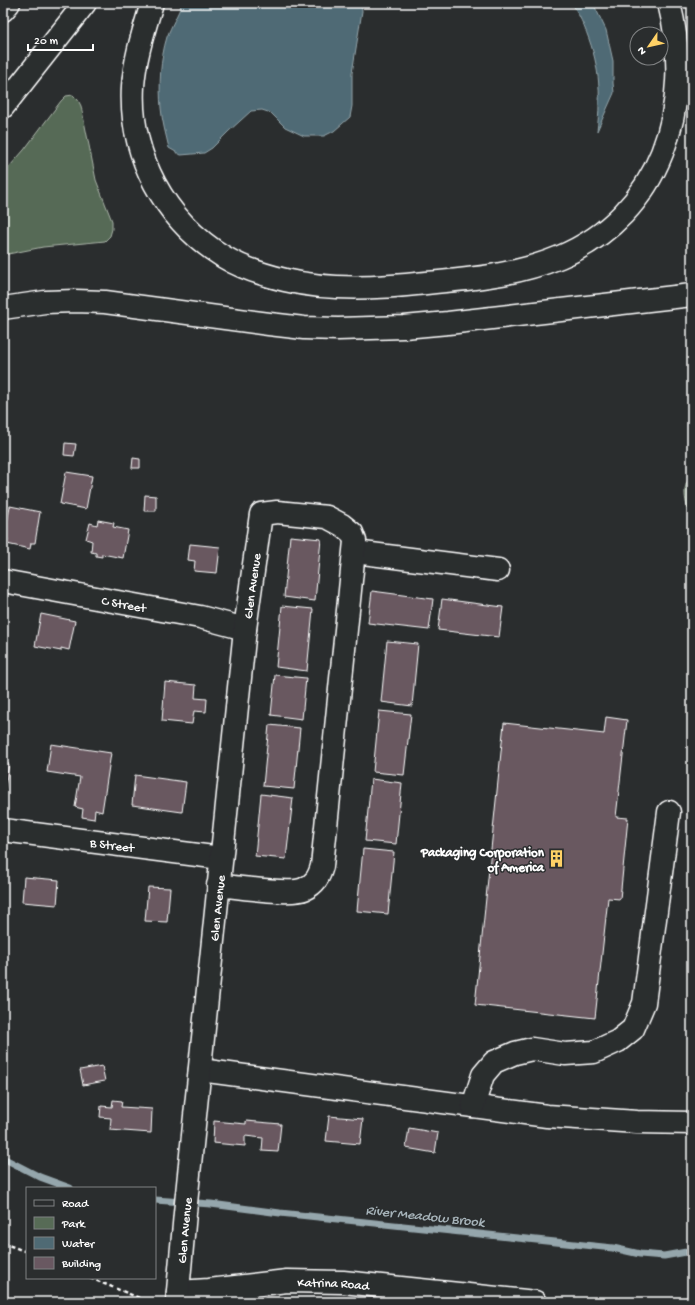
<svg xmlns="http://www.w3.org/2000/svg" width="695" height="1305" viewBox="0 0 695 1305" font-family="'Gochi Hand',sans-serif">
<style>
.green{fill:#576b56;stroke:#abb5aa}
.water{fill:#4f6a74;stroke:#95a6ac}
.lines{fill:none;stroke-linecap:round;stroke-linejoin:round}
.stream{stroke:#95a6ac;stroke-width:7}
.building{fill:#695861;stroke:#fff}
.minor-casing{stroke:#fff;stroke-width:25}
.highway-casing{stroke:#fff;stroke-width:25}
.path{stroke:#fff;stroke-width:2.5;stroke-dasharray:4 3;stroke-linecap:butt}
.minor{stroke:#2a2d2e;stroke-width:22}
.highway{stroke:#2a2d2e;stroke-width:22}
.labels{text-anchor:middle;stroke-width:3;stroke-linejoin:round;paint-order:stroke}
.street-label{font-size:13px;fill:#fff;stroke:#2a2d2e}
.poi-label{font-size:13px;font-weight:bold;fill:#fff;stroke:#2a2d2e;text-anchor:end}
.water-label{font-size:14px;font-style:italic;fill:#a7b4ba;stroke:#2a2d2e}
</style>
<rect width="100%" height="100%" fill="#2a2d2e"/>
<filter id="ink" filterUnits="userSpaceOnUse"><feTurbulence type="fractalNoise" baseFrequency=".025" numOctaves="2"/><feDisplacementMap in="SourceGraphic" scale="8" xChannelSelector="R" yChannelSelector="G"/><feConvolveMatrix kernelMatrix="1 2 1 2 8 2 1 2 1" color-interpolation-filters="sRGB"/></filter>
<g filter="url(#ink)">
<g class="green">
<path d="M73 95 78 100 81 106 96 180 112 221V229L110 236 105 241 43 247 3 255V174L24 150 61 101 66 96Z"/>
<path d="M692 476V520C687 508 679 486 692 476Z"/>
</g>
<g class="water">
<path d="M182 3H361L362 11 352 73V106L350 117 334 131 324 136H304L285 127 271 113 262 110 251 111 229 131 212 148 204 153 181 155 169 148C166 135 162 121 161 108 159 85 160 60 167 37 171 26 178 15 182 3Z"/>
<path d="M572 3H593L606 30 613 61V83L614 93 597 131C598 122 599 113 599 104 601 69 590 33 572 3Z"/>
</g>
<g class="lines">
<g class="stream">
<path d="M3 1158 40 1177 70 1188"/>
<path d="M155 1200 211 1204 280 1213 613 1248 640 1254 664 1256 692 1251"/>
</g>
</g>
<g class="building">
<path d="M65 443 76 444 74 456 64 455Z"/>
<path d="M133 458 140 459V468H132Z"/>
<path d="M66 472 92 476 86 509 60 504Z"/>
<path d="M145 495 156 496V511H144Z"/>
<path d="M10 506 40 512 35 543H31L30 549 7 544 8 539 4 538 5 536H3V522L7 523Z"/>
<path d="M98 520 114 523 113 527 128 530 123 558 102 554V557L96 556V553L91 552 92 541 86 539 90 523 97 525Z"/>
<path d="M290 536 321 539 315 601 284 597Z"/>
<path d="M190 544 220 547 217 573 194 571 195 561 188 560Z"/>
<path d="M372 591 433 599 429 630 368 623Z"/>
<path d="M442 599 503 607 499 637 438 630Z"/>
<path d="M282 606 313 609 307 671 276 667Z"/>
<path d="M41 614 75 621 69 650 61 648V651L35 646Z"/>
<path d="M387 641 418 644 412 706 381 702Z"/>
<path d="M275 675 306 678 302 719 271 715Z"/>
<path d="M165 682 196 685 195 698 207 699 206 712 194 711 192 724 162 721Z"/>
<path d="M379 711 411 714 404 775 373 772Z"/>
<path d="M606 717 627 720 616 817 628 818 620 899 608 898 595 1018 475 1005 504 723 604 734Z"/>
<path d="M269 725 300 728 294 789 263 786Z"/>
<path d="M51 744 111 753 102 812 95 810 94 819 82 817 83 809 75 807 80 777 47 772Z"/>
<path d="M3 763 9 764 3 798Z"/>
<path d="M135 775 186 782 182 812 132 805Z"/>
<path d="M371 779 402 783 396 844 365 841Z"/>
<path d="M261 794 293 798 286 859 255 856Z"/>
<path d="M363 849 394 852 388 914 357 911Z"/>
<path d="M24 877 59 880 57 905 22 902Z"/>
<path d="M148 887 170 888 167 922 145 921Z"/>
<path d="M102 1066 105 1081 83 1085 80 1070Z"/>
<path d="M113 1100 122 1101 121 1107 152 1109 151 1133 110 1130 111 1118 100 1117 101 1106 112 1107Z"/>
<path d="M329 1116 363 1119 360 1144 326 1141Z"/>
<path d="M214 1121 246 1124V1121L281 1124 278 1152 262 1151 263 1138 245 1136V1146L213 1143Z"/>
<path d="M409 1128 438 1133 435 1153 406 1148Z"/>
</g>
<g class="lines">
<defs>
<g id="minor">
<path d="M355 552 498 570"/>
<path id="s1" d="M3 581 200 617 245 629"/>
<path id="s2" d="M3 830 221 858"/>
<path d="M200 1070 547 1116 637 1122 692 1123"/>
<path d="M473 1106 483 1075 494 1062 515 1053 532 1049 565 1054 594 1052 618 1041 633 1029 644 1003 669 812"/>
<path id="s3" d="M178 1292 209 1290 287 1281 343 1282 535 1302"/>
<path id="s4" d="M177 1302 185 1213 245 629 261 514 277 512 327 517 342 525 352 533 355 541 322 866C319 877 315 884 304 889 291 895 235 887 218 885"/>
</g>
<g id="highway">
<path d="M152 3C144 30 135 57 133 86 129 155 165 221 224 257 242 268 264 275 285 280 331 291 380 288 426 283 472 279 517 275 560 257 661 215 695 105 669 3"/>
<path d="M3 10 9 3"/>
<path d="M3 107 85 3"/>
<path d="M3 308 45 302 75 301 105 302 269 324 304 328 338 329 404 327 448 323 692 295"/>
</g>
</defs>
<use href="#minor" class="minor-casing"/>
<use href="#highway" class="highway-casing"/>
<g class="path">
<path d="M3 1243 27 1252"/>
<path d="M90 1278 149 1302"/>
</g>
<use href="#minor" class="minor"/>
<use href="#highway" class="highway"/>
</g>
</g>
<defs>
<symbol id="building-bare" viewBox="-9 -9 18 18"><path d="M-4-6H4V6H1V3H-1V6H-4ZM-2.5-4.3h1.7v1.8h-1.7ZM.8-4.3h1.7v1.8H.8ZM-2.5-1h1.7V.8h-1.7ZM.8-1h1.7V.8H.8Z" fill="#ffd166" stroke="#2a2d2e" stroke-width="2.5" paint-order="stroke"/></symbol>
</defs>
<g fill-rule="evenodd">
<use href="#building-bare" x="544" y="846" width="25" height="25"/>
</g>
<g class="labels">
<g class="street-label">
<text dy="5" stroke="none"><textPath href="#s4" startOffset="720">Glen Avenue</textPath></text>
<text dy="5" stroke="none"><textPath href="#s1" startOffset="123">C Street</textPath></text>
<text dy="5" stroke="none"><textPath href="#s2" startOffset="110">B Street</textPath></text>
<text dy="5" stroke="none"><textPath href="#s4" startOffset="396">Glen Avenue</textPath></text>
<text dy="5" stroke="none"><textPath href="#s4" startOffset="72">Glen Avenue</textPath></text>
<text dy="5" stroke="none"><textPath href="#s3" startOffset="156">Katrina Road</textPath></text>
</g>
<g class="poi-label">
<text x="544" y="856">Packaging Corporation<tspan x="544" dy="15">of America</tspan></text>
</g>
<g class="water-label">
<text transform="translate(425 1215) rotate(6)" y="5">River Meadow Brook</text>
</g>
</g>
<rect width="695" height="1305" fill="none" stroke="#2a2d2e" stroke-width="16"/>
<rect x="8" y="8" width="679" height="1289" fill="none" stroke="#fff" stroke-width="1.5" filter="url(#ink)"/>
<rect x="26" y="1187" width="130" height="92" fill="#2a2d2e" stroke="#7f8182"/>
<rect x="34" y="1200" width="20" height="6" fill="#2a2d2e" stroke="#7f8182"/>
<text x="62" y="1207" font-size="12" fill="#ffffff">Road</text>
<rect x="34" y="1217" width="20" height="12" fill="#576b56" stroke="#7f8182"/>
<text x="62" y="1227" font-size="12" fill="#ffffff">Park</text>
<rect x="34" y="1237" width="20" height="12" fill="#4f6a74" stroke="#7f8182"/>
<text x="62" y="1247" font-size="12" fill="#ffffff">Water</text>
<rect x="34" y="1257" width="20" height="12" fill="#695861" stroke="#7f8182"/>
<text x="62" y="1267" font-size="12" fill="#ffffff">Building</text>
<g transform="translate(649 46) rotate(236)"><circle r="19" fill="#2a2d2e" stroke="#7f8182"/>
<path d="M0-3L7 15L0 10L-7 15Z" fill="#ffd166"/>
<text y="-6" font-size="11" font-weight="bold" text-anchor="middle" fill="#ffffff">N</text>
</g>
<path d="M28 44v6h65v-6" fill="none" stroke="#ffffff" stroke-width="2"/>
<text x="34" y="44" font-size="12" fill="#ffffff" stroke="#2a2d2e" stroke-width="3" paint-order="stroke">20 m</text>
</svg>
